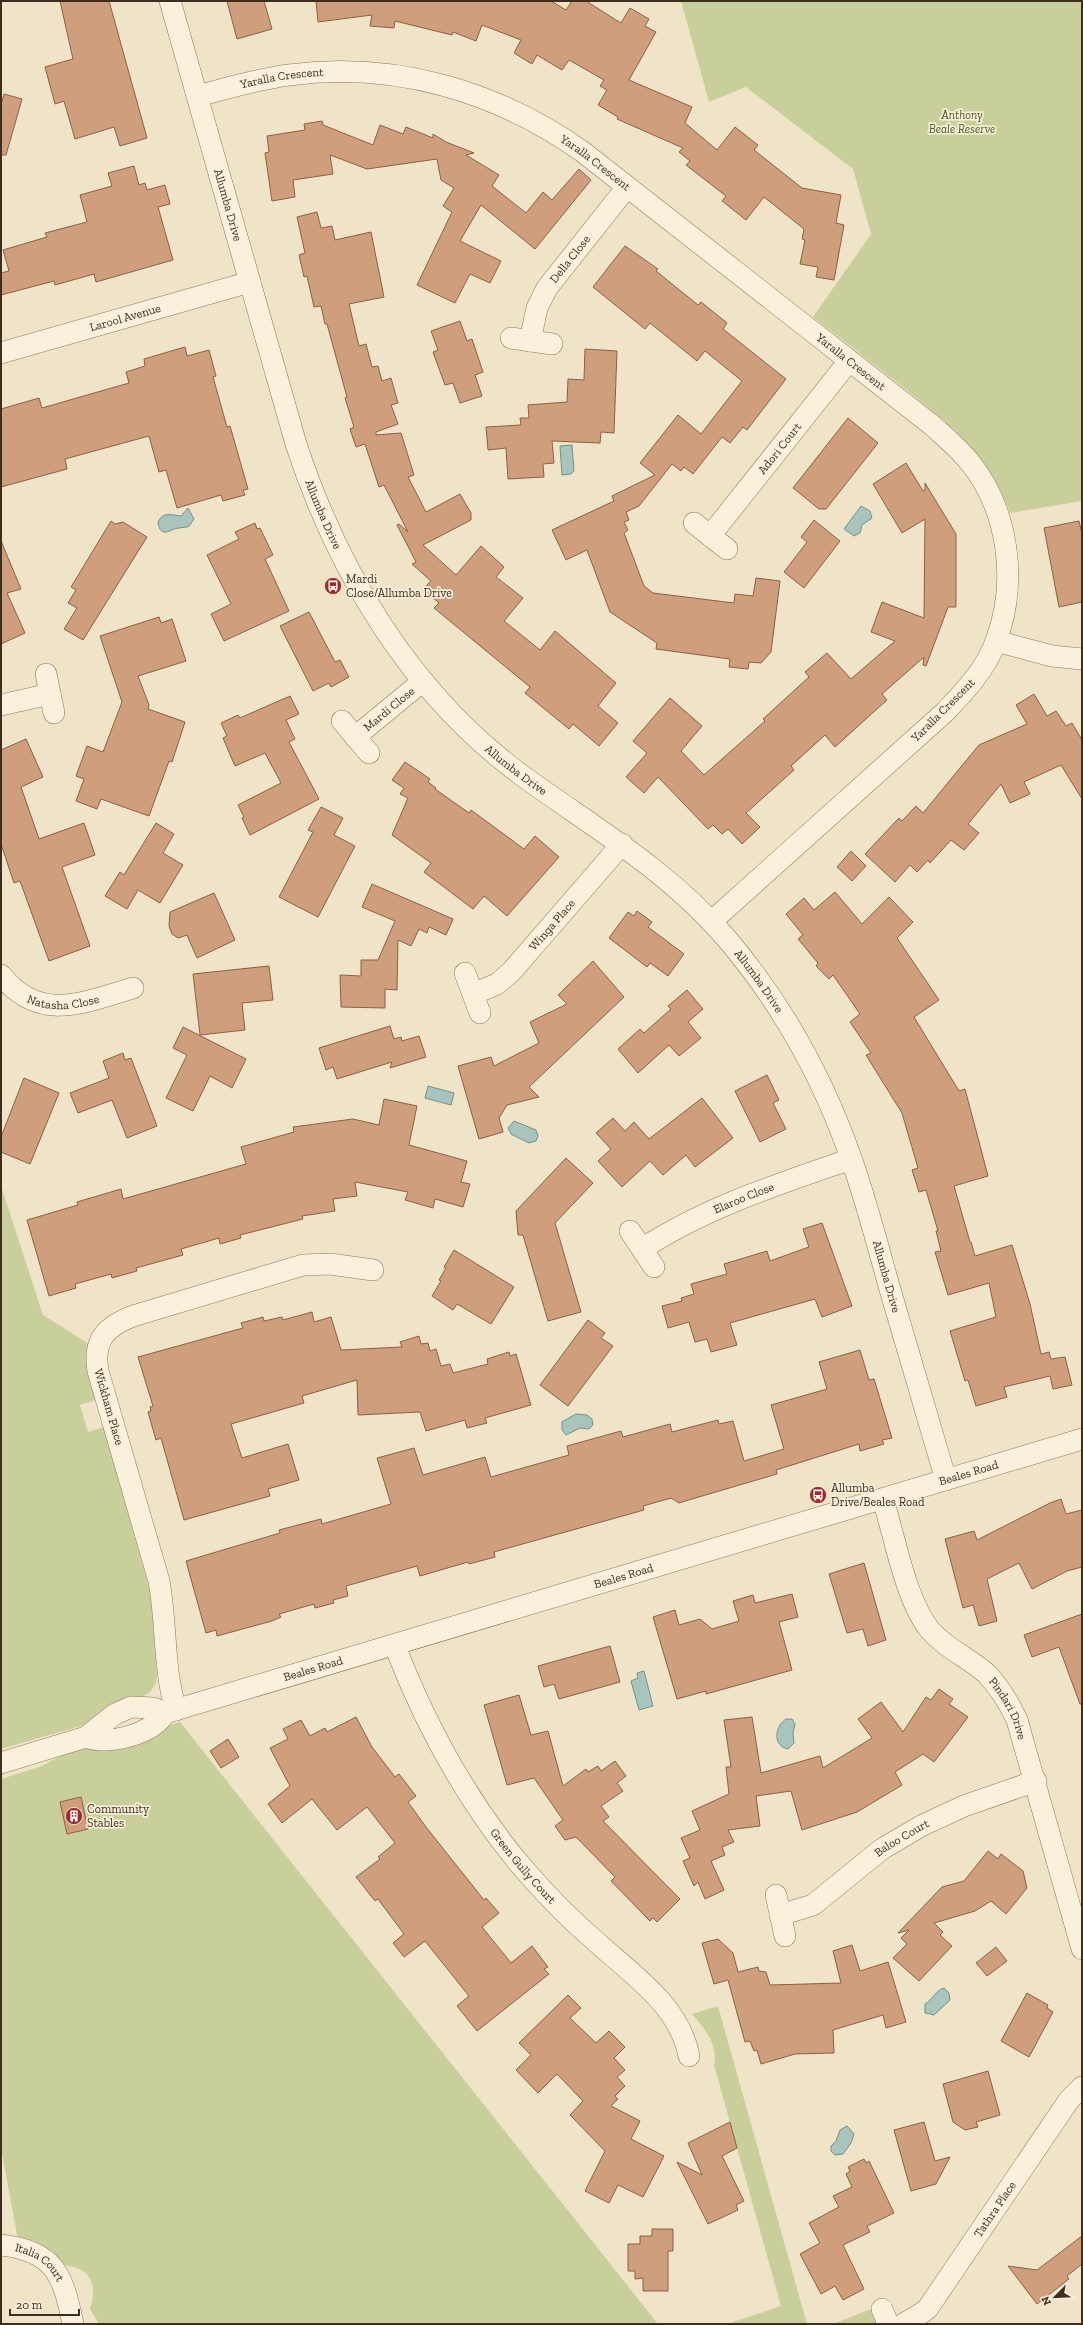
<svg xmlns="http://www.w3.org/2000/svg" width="1083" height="2325" viewBox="0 0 1083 2325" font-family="'Zilla Slab',serif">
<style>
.green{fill:#c9cf9b}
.water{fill:#a9c4bc;stroke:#6f938a}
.building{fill:#cf9f7d;stroke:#8d5f41}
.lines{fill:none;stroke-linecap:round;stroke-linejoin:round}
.minor-casing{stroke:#8d765c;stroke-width:22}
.minor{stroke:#faf1dc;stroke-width:21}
.labels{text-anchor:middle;stroke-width:3.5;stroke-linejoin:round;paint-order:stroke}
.street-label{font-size:12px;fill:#3d2e20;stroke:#f7eed8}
.park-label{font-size:12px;font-style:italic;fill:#4d5a26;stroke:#f7eed8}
.poi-label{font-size:12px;fill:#3d2e20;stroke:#f7eed8;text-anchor:start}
</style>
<rect width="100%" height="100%" fill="#f0e4c8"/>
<g class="green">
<path d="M681 1H1082V501L1010 513C988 452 948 423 899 384 870 362 842 339 813 317L871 234 853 169 746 87 709 102Z"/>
<path d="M1 1186 43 1315 89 1344 96 1400 80 1405 88 1432 104 1427 151 1595 157 1675 156 1683 149 1693 91 1723 1 1749Z"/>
<path d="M180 1722 658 2324H99L90 2309C95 2294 96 2275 77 2268 73 2266 66 2267 63 2264 42 2247 46 2246 18 2240L1 2148V1779L42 1766 64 1754Z"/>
<path d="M718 2006 807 2324H727L781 2306 714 2065C718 2044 705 2029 692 2014Z"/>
<path d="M871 2309 877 2324H833Z"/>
</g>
<g class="water">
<path d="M572 445 574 471 571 474 562 475 560 446Z"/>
<path d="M861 506 870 511 872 518 862 525 860 533 854 536 844 529Z"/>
<path d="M188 508 194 519 189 526C186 528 183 527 179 528 170 529 161 539 158 523 162 511 171 515 181 516Z"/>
<path d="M428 1086 454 1093 451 1105 425 1098Z"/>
<path d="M514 1121 536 1130 538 1136 536 1141 529 1143 511 1134 508 1128Z"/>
<path d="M576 1414 587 1415 592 1419 593 1425 589 1429 580 1428 566 1435 562 1430V1422Z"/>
<path d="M644 1671 653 1706 639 1710 631 1681 638 1678 637 1673Z"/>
<path d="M786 1719H792L795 1724 793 1733 794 1743 788 1749C772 1746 775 1726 786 1719Z"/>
<path d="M944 1988 949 1993 950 2000 934 2015 925 2013V2004C932 2000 936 1990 944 1988Z"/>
<path d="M847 2126 854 2134 851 2143 843 2154 835 2155 831 2151V2146L836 2141 840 2130Z"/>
</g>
<g class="building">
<path d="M60 1H109L147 138 120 146 114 127 75 139 64 101 55 104 45 67 73 59Z"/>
<path d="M227 1H264L272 29 237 39Z"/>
<path d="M316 1H551L566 10 572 1H586L621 23 630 8 649 19 645 26 656 32 629 80 692 107 685 123 717 150 735 127 758 145 754 150 802 188 841 195 836 223 844 225 834 280 816 277 818 267 800 264 805 240 802 239 804 229 764 197 746 220 722 201 726 196 686 165 690 161 679 152 683 148 617 119 618 117 598 105 607 90 600 86 604 80 569 60 562 70 537 55 532 64 514 53 521 40 482 25 476 41 453 32 452 35 395 21 394 28 370 26 372 15 318 22Z"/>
<path d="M4 94 22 99 6 155H1V105Z"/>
<path d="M322 121 323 125 373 145 380 125 403 134 406 127 433 138V134L446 142 474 153 466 155 499 175 492 186 526 213 543 192 552 200 579 169 591 180 535 249 481 205 460 241 501 261 490 283 470 274 455 303 417 285 452 212 443 206 454 188 441 180 437 159 367 169 330 155 333 174 293 180 295 197 272 201 265 153 269 152 267 136 305 130 304 124Z"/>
<path d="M134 166 139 185 145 183 147 190 165 185 170 204 158 207 173 260 96 282 94 274 55 285 54 281 1 295V273L9 271 3 250 47 237 45 233 87 222 80 195 112 186 108 173Z"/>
<path d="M317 212 321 228 332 226 335 240 371 232 384 297 349 304 359 346 366 344 372 367 378 366 382 381 391 378 398 403 391 405 398 424 376 432V435L401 433 414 475 408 477 426 512 460 494 471 513V520L423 545 456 575 481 546 504 567 496 577 523 598 504 621 540 650 555 631 616 683 598 706 618 723 599 746 573 724 569 729 525 693 530 687 434 608 439 603 423 589 431 581 412 564 416 562 397 525 399 524 408 532 384 485 379 487 365 444 356 447 350 429 354 427 345 398 347 397 327 324H325L321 306 314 307 307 276 304 277 299 255 305 253 297 217Z"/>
<path d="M625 246 658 269 656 271 698 305 701 302 727 323 723 329 786 379 747 430 743 427 730 443 722 437 693 474 684 467 681 471 672 464 639 506 626 512 629 520 624 522 628 530 624 533 644 586 653 593 734 603 735 594 753 596 756 578 780 581 771 652 761 663 749 662 748 669 729 667 730 659 656 649 657 643 610 612 587 550 566 560 552 530 614 501 612 496 655 475 640 463 678 415 701 434 742 381 705 351 697 361 650 323 645 329 593 287Z"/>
<path d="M460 321 467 341 472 339 483 372 475 375 482 396 460 403 453 383 445 385 433 352 438 350 431 331Z"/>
<path d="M185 347 187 356 209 350 216 376 213 377 227 427 230 426 248 489 243 490 245 495 223 501 221 495 177 508 166 470 159 472 149 436 65 459 67 469 1 487V409L39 398 42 408 129 383 126 372 145 366 144 359Z"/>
<path d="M585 349 617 351 614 433 601 432 600 443 552 441 554 463 543 464 544 477 508 479 506 448 488 450 486 427 521 425 520 418H529L528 405 567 402 568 379 584 380Z"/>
<path d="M848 418 878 443 826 509H819L793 488Z"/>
<path d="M906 463 923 491 925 490V483L956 534V607H948L926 666 923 665 924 657 882 694 887 700 835 747 825 735 791 766 794 770 746 813 760 827 742 844 728 829 722 834 713 825 708 829 658 777 644 793 626 777 647 753 633 741 670 698 702 726 681 751 704 775 765 721 763 719 809 677 805 672 827 653 851 679 895 641 871 632 882 602 924 618 925 519 902 533 873 484Z"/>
<path d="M814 520 840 541 804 588 784 572 807 542 801 537Z"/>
<path d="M111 521 115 524 123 522 147 537 83 640 64 629 77 608 68 603 76 590 71 587Z"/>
<path d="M1079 521 1082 534V602L1059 607 1044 528Z"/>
<path d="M255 523 257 529 260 528 273 555 265 559 289 611 224 641 211 614 231 604 207 555 239 539 235 532Z"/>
<path d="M1 541 21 589 7 593 25 633 1 644Z"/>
<path d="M309 612 335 662 340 660 349 677 331 687 329 683 313 691 280 626Z"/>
<path d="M159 617 161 623 172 619 186 661 138 676 149 705 148 709 185 722 172 762 169 761 149 816 101 799 97 809 76 801 84 779 76 776 87 746 103 752 122 702 100 636Z"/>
<path d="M1034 694 1047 716 1056 711 1066 726 1072 723 1082 740V799L1061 765 1024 782 1030 794 1010 803 1001 784 968 824 979 833 964 850 951 840 930 863 928 860 917 872 910 865 895 882 865 854 899 818 902 821 916 806 923 813 979 745 1027 724 1016 705Z"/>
<path d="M290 696 299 714 286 720 295 739 289 742 319 799 250 835 242 818 244 817 238 805 281 783 265 753 235 766 223 738 227 736 221 723 238 715 240 718Z"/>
<path d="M26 739 43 777 21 787 39 839 84 823 95 855 62 867 90 946 49 961 20 881 14 883 1 844V750Z"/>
<path d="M405 762 430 779 428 782 436 788 435 789 469 813 471 810 524 849 535 836 559 857 507 916 484 896 473 909 424 872 431 863 392 835 408 798 400 794 404 788 392 780Z"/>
<path d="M321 807 343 818 334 835 355 846 318 917 279 897 313 832 308 830Z"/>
<path d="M156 823 174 834 163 853 183 865 160 903 138 890 127 909 105 896 120 872 124 875Z"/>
<path d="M851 851 866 866 852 881 837 867Z"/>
<path d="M372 884 453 919 446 935 429 927 427 933 419 929 411 946 398 940 397 990 385 989V1008L341 1007 340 975 361 976V960H378L395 921 362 907Z"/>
<path d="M835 892 862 924 889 897 913 922 897 938 939 1000 914 1017 959 1091 965 1089 988 1176 954 1186 970 1242H971L975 1256 1012 1245 1030 1304 1041 1354 1049 1352 1051 1359 1065 1357 1072 1385 1053 1389 1050 1376 1004 1387 1007 1397 976 1406 968 1380 965 1381 950 1331 996 1317 989 1283 948 1295 935 1252 941 1251 936 1231H938L926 1190 919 1192 912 1170 918 1168 902 1113 866 1055 871 1053 850 1022 860 1014 833 975 829 979 816 966 818 963 798 939 803 935 786 914 804 898 814 910Z"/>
<path d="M214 893 235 940 197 958 187 935 178 938 172 934 169 926 170 912Z"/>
<path d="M637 911 652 922 648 927 684 954 668 976 650 963 647 967 609 938 628 912 634 916Z"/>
<path d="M593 961 624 997 529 1087 539 1097 507 1105 499 1118 503 1132 479 1139 458 1066 491 1057 494 1066 539 1043 530 1022 567 1004 558 995Z"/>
<path d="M269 966 273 1000 242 1003 245 1030 200 1035 193 974Z"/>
<path d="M687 990 703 1009 688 1022 701 1038 679 1056 669 1045 638 1073 618 1049 640 1029 644 1033 671 1009 668 1006Z"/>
<path d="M390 1026 394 1039 401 1037 402 1041 419 1036 426 1057 390 1068 392 1062 337 1079 333 1067 326 1070 319 1048Z"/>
<path d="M183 1027 246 1059 232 1088 210 1076 193 1111 166 1098 187 1055 173 1048Z"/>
<path d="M123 1053 125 1060 131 1058 157 1126 127 1138 112 1100 78 1113 70 1093 109 1078 103 1061Z"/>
<path d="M767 1075 779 1100 773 1103 786 1129 760 1142 735 1091Z"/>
<path d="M24 1078 59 1093 30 1164 1 1152V1137Z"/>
<path d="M702 1098 733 1138 695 1167 686 1155 663 1175 650 1161 622 1187 598 1161 611 1149 596 1133 613 1118 625 1131 634 1122 649 1139Z"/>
<path d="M384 1099 417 1106 409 1145 467 1161 461 1182 470 1184 463 1207 435 1199 433 1208 405 1200 408 1192 355 1182 357 1196 333 1199 335 1211 302 1216 303 1219 240 1235 241 1238 220 1244 219 1238 181 1249 183 1255 136 1268 137 1271 112 1278 111 1274 75 1284 76 1288 49 1296 27 1220 78 1205 77 1202 121 1189 123 1199 246 1164 241 1147 294 1132 293 1127 353 1119 379 1125Z"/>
<path d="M566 1158 593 1183 555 1223 581 1312 548 1321 523 1235H518L516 1211Z"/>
<path d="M822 1223 852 1306 822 1317 815 1299 730 1323 737 1345 711 1352 707 1339 695 1342 689 1322 668 1328 662 1306 682 1301 681 1298 694 1294 691 1284 727 1274 724 1264 767 1251 770 1261 809 1247 803 1229Z"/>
<path d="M454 1250 514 1287 491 1324 457 1304 453 1310 432 1296 441 1281 439 1280 446 1268 444 1267Z"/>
<path d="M312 1312 314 1322 331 1317 341 1350 402 1347 400 1342 419 1336 421 1344 428 1343 430 1351 436 1349 441 1366 450 1364 453 1373 488 1364 487 1359 509 1352 510 1356 516 1354 531 1405 485 1418 487 1423 467 1428 465 1420 426 1431 420 1412 358 1415 357 1380 302 1396 304 1403 231 1424 242 1458 288 1444 299 1480 268 1489 270 1496 184 1520 161 1438 156 1440 148 1412 151 1411 150 1407 153 1406 138 1357 243 1328 241 1323 263 1317 264 1321 282 1317 283 1320Z"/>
<path d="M588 1320 605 1333 601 1338 613 1346 568 1406 540 1385Z"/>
<path d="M860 1350 869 1380 874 1379 892 1438 882 1440 884 1444 860 1451 859 1444 776 1470 777 1474 692 1499 679 1503 671 1498 643 1506 644 1510 494 1552 495 1557 469 1564 468 1562 420 1576 417 1566 346 1586 348 1596 333 1600 334 1603 315 1608 314 1604 279 1614 281 1617 272 1621 217 1636 216 1630 206 1633 186 1561 280 1533 279 1530 321 1519 322 1524 391 1504 377 1458 414 1448 423 1475 485 1457 491 1477 569 1455 567 1446 621 1431 623 1437 670 1424 672 1432 718 1420 719 1424 733 1421 744 1461 784 1449 771 1405 827 1389 819 1362Z"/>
<path d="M1061 1499 1066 1514 1082 1510V1567L1067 1571 1032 1589 1019 1563 987 1579 997 1621 979 1626 973 1605 963 1608 945 1539 974 1531 977 1540 1050 1503Z"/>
<path d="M864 1563 886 1640 868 1646 863 1629 847 1633 829 1574Z"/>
<path d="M792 1594 798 1617 779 1622 792 1670 706 1694V1691L677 1699 653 1617 675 1610 679 1625 700 1619 712 1629 739 1621 733 1601 753 1595 755 1603Z"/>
<path d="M1082 1614V1704H1080L1059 1647 1032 1657 1024 1635Z"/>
<path d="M610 1646 620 1682 559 1699 554 1684 544 1687 538 1666Z"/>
<path d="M939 1689 953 1699 949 1704 968 1717 934 1762 923 1754 895 1772 902 1785 857 1812 802 1830 791 1791 756 1796 760 1826 728 1830 734 1842 722 1847 725 1855 711 1861 724 1890 705 1899 698 1882 694 1886 683 1861 690 1858 681 1838 700 1830 692 1811 729 1794 726 1767H731L724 1720 752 1717 761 1773 820 1756 823 1768 872 1738 858 1719 881 1702 903 1732 926 1697 931 1700Z"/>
<path d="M519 1695 531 1735 548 1731 563 1786 586 1769 588 1772 598 1766 601 1771 615 1761 626 1776 617 1783 623 1791 601 1806 609 1817 603 1821 680 1899 657 1922 653 1918 650 1921 611 1881 615 1877 576 1837 565 1840 555 1826 563 1820 534 1778 507 1785 484 1705Z"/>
<path d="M356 1717 372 1747 395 1777 399 1774 416 1796 408 1802 426 1827 484 1900 486 1898 499 1913 482 1927 511 1963 532 1946 548 1967 544 1969 549 1974 477 2031 457 2006 469 1996 425 1941 404 1957 393 1943 404 1934 378 1899 375 1901 356 1877 380 1859 378 1857 395 1843 367 1807 337 1830 312 1799 282 1823 268 1804 290 1786 270 1748 288 1739 283 1729 301 1720 310 1736 325 1728 327 1732Z"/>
<path d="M228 1739 239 1757 221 1768 210 1751Z"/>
<path d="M81 1797 88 1829 67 1834 60 1802Z"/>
<path d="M988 1851 998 1859 1001 1854 1023 1871 1027 1888 1006 1914 991 1901 975 1911 934 1923 943 1932 940 1935 952 1946 919 1981 893 1958 907 1944 901 1938 909 1930 898 1933 942 1887 964 1881Z"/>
<path d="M718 1939 733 1953 738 1972 758 1967 759 1971 766 1972 770 1985 841 1983 833 1951 852 1945 860 1971 888 1962 906 2022 886 2028 883 2015 833 2030 834 2053 795 2054 761 2064 757 2050 754 2051 750 2041 745 2042 728 1980 714 1984 702 1943Z"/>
<path d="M996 1947 1007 1961 987 1976 976 1963Z"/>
<path d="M1027 1993 1048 2005 1047 2008 1053 2012 1029 2057 1001 2041Z"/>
<path d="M568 1995 581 2008 570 2018 596 2043 609 2031 625 2047 614 2058 625 2070 617 2077 625 2086 615 2096 618 2099 611 2106 640 2121 631 2139 664 2156 643 2197 618 2185 609 2203 585 2191 605 2151 570 2115 583 2101 557 2074 538 2093 516 2070 531 2055 519 2043Z"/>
<path d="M988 2071 1000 2115 976 2122 978 2127 965 2130 953 2122 943 2084Z"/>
<path d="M730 2122 737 2148 722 2156 744 2201 736 2205 738 2210 708 2224 677 2162 702 2175 688 2143Z"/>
<path d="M924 2122 935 2161 950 2157 936 2184 911 2191 894 2130Z"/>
<path d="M864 2159 866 2163 869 2161 894 2213 867 2226 870 2232 843 2245 864 2289 843 2300 835 2286 821 2294 800 2254 820 2243 809 2223 839 2207 833 2196 852 2187 846 2174 850 2171 848 2167Z"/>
<path d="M652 2229H673V2251H668V2291H643V2278L635 2279V2271H628V2244H640V2236H652Z"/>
<path d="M1082 2236V2264L1067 2276 1069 2279 1037 2304 1008 2266 1037 2270Z"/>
</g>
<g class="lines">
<defs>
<g id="minor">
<path id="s1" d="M170 1 296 444C338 572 410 692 520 774 594 828 666 868 727 939 782 1004 823 1078 851 1158 866 1200 877 1243 889 1286 908 1350 927 1415 946 1480"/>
<path id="s2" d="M197 96C228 88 258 79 289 75 395 61 497 91 583 152L933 426C945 437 958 448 968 460 1009 509 1018 582 996 641 986 669 965 691 945 712L711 922"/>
<path d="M511 338 552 344"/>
<path id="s3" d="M530 341 537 308 547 288 627 187"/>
<path id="s4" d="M1 353 250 282"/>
<path d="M694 523 727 549"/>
<path id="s5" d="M710 536 849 361"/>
<path d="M996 641 1052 656 1082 659"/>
<path d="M46 674 54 713"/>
<path d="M1 705 50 694"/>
<path d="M342 721 369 753"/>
<path id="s6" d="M355 737 423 681"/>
<path d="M465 973 480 1013"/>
<path id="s7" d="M1 975C39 1023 83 1003 133 988"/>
<path id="s8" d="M473 994 497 984 511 972 622 844"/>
<path d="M630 1231 654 1267"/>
<path id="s9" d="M642 1249C706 1207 779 1184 851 1159"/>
<path id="s10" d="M883 1500C895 1537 905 1598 929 1629 945 1648 969 1658 987 1674 1000 1688 1009 1703 1017 1720L1082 1949"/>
<path id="s11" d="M395 1646C425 1724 464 1796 517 1861 540 1888 564 1914 591 1937 628 1972 679 2003 689 2056"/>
<path d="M176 1710C163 1668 167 1624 159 1581L98 1371C93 1340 105 1327 133 1316L303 1265 330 1264 373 1270"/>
<path id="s12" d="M86 1737C108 1746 153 1734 165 1713L1082 1439"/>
<path d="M1 1763 86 1737 115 1714 131 1707 153 1708 165 1713"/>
<path d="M776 1895 785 1936"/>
<path id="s13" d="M780 1915 813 1905 882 1849 921 1826 964 1806 1036 1781"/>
<path id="s14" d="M1 2245C55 2251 63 2275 73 2324"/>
<path d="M882 2309 888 2324"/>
<path id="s15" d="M903 2324 922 2313 928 2308 1069 2100 1082 2087"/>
</g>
</defs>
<use href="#minor" class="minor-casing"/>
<use href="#minor" class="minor"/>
</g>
<defs>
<symbol id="bus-disc" viewBox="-11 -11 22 22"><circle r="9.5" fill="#9e2a2b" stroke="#f7eed8"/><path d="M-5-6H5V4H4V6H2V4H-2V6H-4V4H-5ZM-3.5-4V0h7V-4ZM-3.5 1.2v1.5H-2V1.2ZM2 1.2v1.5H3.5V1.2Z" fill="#fff"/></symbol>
<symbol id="building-disc" viewBox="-11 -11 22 22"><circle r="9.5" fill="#9e2a2b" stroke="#f7eed8"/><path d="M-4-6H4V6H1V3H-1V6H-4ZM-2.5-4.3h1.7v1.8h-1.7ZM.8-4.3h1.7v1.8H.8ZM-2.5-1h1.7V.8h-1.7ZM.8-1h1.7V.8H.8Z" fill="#fff"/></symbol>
</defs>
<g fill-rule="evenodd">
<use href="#bus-disc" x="323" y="576" width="20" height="20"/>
<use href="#bus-disc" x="808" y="1485" width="20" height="20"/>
<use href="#building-disc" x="64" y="1806" width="20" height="20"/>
</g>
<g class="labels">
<g class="street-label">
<text dy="4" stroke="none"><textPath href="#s2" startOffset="87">Yaralla Crescent</textPath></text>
<text dy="4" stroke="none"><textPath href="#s2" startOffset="422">Yaralla Crescent</textPath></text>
<text dy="4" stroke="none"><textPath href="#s1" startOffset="212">Allumba Drive</textPath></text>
<text dy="4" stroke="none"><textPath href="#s3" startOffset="93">Della Close</textPath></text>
<text dy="4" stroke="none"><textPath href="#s4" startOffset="129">Larool Avenue</textPath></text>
<text dy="4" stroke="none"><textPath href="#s2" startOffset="746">Yaralla Crescent</textPath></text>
<text dy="4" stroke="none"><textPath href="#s5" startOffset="112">Adori Court</textPath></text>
<text dy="4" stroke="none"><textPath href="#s1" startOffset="536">Allumba Drive</textPath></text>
<text dy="4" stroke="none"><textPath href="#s6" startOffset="44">Mardi Close</textPath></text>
<text transform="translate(943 710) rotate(-45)" y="4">Yaralla Crescent</text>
<text dy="4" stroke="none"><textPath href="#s1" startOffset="860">Allumba Drive</textPath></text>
<text dy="4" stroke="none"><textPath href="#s8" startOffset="107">Winga Place</textPath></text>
<text dy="4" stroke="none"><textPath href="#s1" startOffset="1184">Allumba Drive</textPath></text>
<text dy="4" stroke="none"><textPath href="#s7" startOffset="72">Natasha Close</textPath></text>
<text dy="4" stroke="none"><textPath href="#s9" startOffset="114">Elaroo Close</textPath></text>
<text dy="4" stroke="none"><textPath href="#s1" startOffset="1508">Allumba Drive</textPath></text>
<text transform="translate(109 1407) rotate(74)" y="4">Wickham Place</text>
<text dy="4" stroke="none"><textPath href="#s12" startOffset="926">Beales Road</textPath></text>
<text dy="4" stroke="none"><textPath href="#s12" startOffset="566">Beales Road</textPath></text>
<text dy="4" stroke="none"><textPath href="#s12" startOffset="242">Beales Road</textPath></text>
<text dy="4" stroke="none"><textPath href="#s10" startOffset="252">Pindari Drive</textPath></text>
<text dy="4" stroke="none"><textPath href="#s13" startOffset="146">Baloo Court</textPath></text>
<text dy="4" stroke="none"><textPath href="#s11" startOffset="256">Green Gully Court</textPath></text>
<text dy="4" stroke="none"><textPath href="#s15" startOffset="149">Tathra Place</textPath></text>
<text dy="4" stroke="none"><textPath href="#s14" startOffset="44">Italia Court</textPath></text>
</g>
<g class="park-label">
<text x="962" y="119">Anthony<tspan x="962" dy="14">Beale Reserve</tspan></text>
</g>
<g class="poi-label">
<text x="346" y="583">Mardi<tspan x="346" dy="14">Close/Allumba Drive</tspan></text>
<text x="831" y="1492">Allumba<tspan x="831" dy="14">Drive/Beales Road</tspan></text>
<text x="87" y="1813">Community<tspan x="87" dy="14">Stables</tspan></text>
</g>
</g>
<rect width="1083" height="2325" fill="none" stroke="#3d2e20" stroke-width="4"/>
<g transform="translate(1055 2297) rotate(246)" stroke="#f7eed8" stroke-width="3" paint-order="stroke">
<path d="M0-3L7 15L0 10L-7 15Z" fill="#3d2e20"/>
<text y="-6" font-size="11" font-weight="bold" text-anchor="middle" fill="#3d2e20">N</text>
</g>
<path d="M10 2309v6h69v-6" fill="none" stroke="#3d2e20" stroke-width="2"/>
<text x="16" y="2309" font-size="12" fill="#3d2e20" stroke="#f7eed8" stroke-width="3" paint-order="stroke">20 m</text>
</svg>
